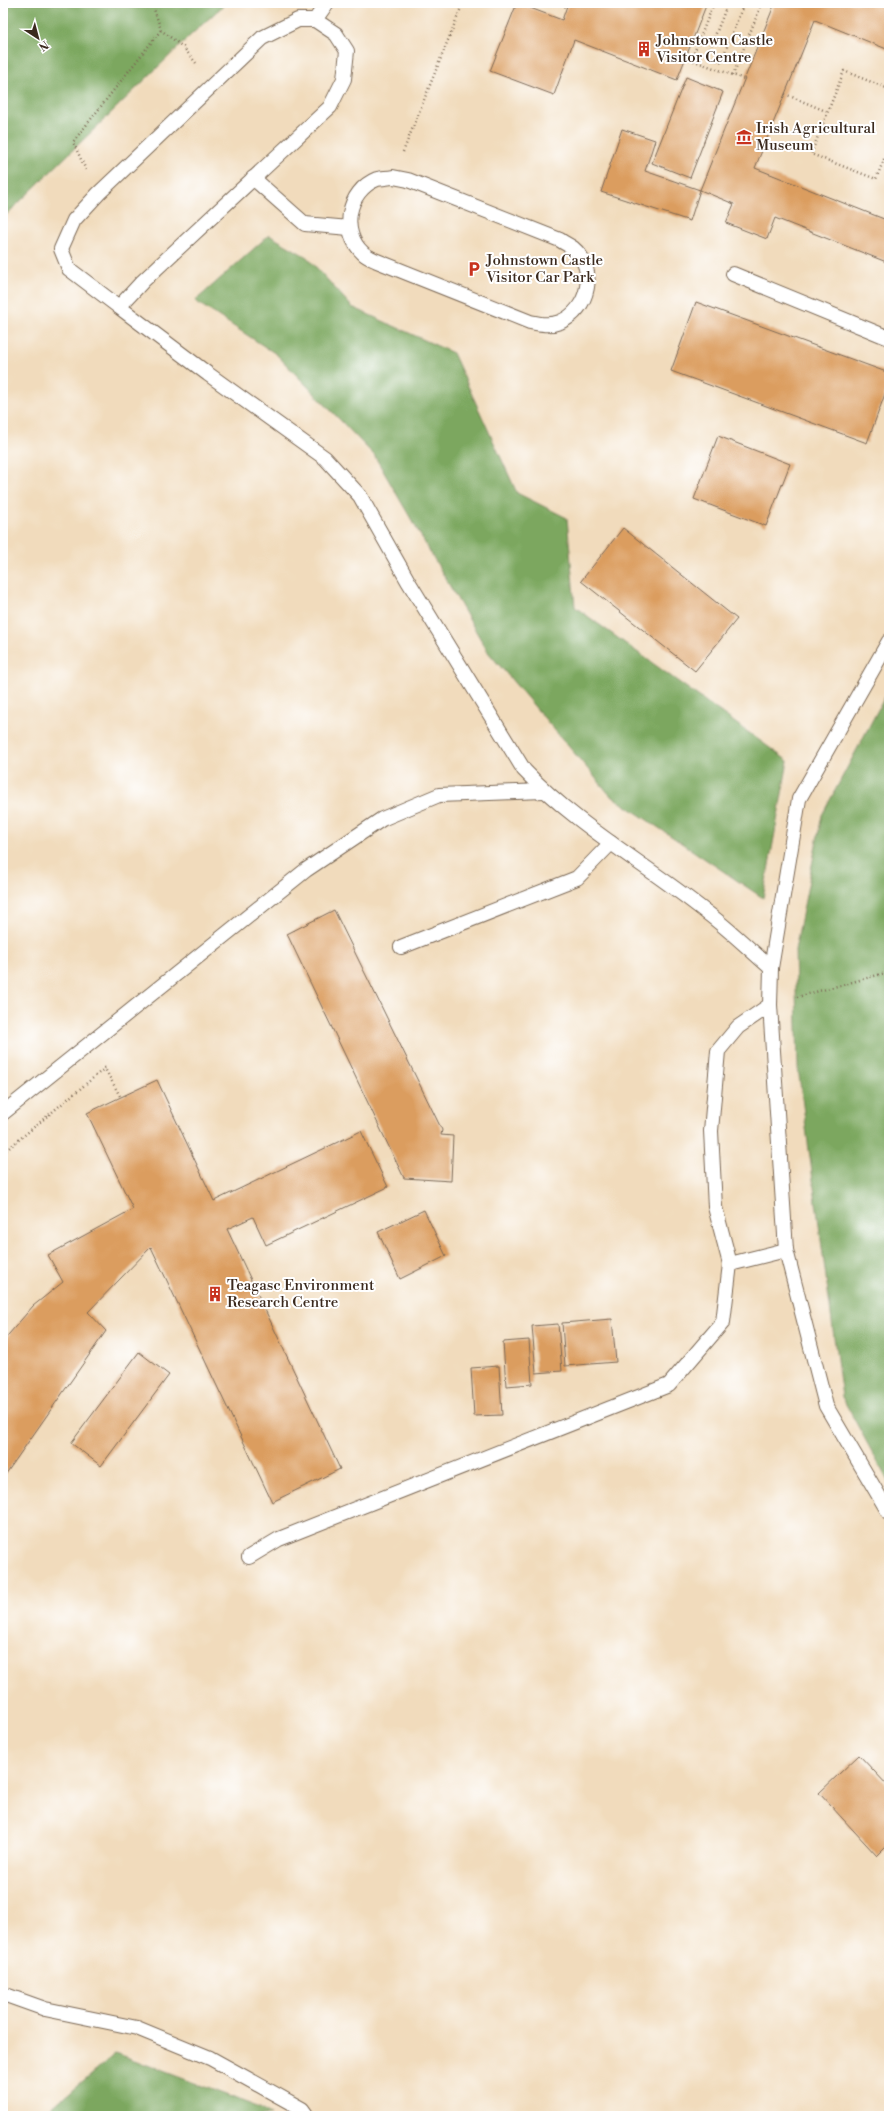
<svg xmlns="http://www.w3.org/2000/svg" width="892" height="2119" viewBox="0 0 892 2119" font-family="'Libre Bodoni',serif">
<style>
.forest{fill:#7ca75f;stroke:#5c683e}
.building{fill:#db9d5f}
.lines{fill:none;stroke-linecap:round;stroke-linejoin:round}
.lane-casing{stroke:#7b6855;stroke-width:16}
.path{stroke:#7b6855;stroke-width:2.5;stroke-dasharray:1 3;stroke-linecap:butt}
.lane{stroke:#fff;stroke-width:14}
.labels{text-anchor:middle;stroke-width:4;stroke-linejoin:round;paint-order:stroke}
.poi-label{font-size:15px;fill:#3b2a1e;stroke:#fff;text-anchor:start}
</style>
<rect width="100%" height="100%" fill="#fff"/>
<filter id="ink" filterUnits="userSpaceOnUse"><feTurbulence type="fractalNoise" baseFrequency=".025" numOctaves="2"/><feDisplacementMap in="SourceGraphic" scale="8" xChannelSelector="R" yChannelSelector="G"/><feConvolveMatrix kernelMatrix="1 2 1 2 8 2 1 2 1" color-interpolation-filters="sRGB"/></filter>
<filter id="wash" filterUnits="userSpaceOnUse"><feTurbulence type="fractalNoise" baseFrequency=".012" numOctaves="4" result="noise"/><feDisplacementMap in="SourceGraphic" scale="16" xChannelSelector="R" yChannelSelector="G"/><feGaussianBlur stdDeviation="0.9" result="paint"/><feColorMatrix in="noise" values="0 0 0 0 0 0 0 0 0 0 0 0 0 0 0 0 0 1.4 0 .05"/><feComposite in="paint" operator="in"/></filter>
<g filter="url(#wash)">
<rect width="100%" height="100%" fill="#f1dbbc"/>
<g class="forest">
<path d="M3 3H226L192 34 3 218Z"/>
<path d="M269 235 307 257 352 307 453 353 517 493 567 518 575 607 788 761 763 898 610 795 488 652 374 455 276 354 195 301Z"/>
<path d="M889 689V1483L842 1397 798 1068 795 950 822 815Z"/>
<path d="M116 2053 260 2108 270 2116H3V2111L44 2114Z"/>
</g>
<g id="blocks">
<g class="building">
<path d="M517 3 562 20 568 3H707L677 80 574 40 554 95 490 71Z"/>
<path d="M775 3H880L889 7V50L815 20 755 168 889 221V263L775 218 767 239 726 223 734 204 700 190Z"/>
<path d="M686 77 723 92 690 178 652 163Z"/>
<path d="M622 129 655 140 645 171 700 190 690 221 601 192Z"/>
<path d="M696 302 889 373V383L867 443 671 371Z"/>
<path d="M718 436 790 464 766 526 694 499Z"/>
<path d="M623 528 737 619 695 671 581 581Z"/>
<path d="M334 910 442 1130 441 1135 453 1136 451 1181 404 1178 287 934Z"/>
<path d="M157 1080 214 1201 361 1131 388 1187 266 1245 253 1217 227 1229 340 1469 272 1502 151 1247 88 1312 106 1331 3 1478V1341L33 1306 63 1282 48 1255 133 1209 87 1113Z"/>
<path d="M424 1210 446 1256 400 1279 378 1232Z"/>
<path d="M612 1319 616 1362 565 1366 562 1323Z"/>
<path d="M558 1324 562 1371 536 1373 532 1326Z"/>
<path d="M529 1340 532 1384 506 1386 503 1342Z"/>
<path d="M139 1352 169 1375 101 1466 71 1443Z"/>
<path d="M499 1366 502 1415 474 1416 471 1368Z"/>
<path d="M859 1755 889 1787V1844L877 1856 819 1793Z"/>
</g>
</g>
</g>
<g filter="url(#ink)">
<use href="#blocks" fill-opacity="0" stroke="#7b6855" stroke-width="1"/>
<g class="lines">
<defs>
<g id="lane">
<path d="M315 20 327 3"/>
<path d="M393 177 408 180 560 240C564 243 569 245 573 248 598 269 589 310 560 322 550 326 540 324 530 322L377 261C373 259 367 257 363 253 340 232 347 191 377 179 382 178 388 178 393 177Z"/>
<path d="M253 178 305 224 349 228"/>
<path d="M733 274 889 338"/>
<path d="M119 307 69 269 61 249 74 220 99 193 262 38 298 20H315L336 34 347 51 344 79 330 107 143 281 119 307 208 374 325 458 360 496 408 581 524 770C577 826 646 864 706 912 729 929 749 949 771 968"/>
<path d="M889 641 799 799 771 968 770 1005 786 1250 826 1406 889 1513"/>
<path d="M401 947 577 878 611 843"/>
<path d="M3 1113 306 870 382 819 439 795 544 791"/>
<path d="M730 1264 715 1207 711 1131 718 1051 738 1027 770 1005"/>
<path d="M249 1557 279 1539 669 1385 723 1322 730 1264 786 1250"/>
<path d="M3 1994 45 2009 137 2028 210 2058 302 2109 307 2116"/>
</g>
</defs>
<use href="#lane" class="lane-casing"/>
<g class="path">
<path d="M152 3 161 30 183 47 196 63"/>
<path d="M557 3 567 7"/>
<path d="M728 3 707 56 721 62 744 3"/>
<path d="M686 58 744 79"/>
<path d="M691 60 714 3"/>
<path d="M733 75 762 3"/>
<path d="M889 89 844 71 811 154 876 179 889 147"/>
<path d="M785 94 828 112"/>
<path d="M403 152 463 3"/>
<path d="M86 170 73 142 161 30"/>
<path d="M797 997 889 972"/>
<path d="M104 1067 120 1096"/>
<path d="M3 1153 105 1068"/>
</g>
<use href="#lane" class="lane"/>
</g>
</g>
<defs>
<symbol id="building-bare" viewBox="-9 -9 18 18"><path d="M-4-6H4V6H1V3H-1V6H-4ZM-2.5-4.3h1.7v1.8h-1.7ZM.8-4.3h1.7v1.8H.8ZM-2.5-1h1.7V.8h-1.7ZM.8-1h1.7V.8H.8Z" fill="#c8321e" stroke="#fff" stroke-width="2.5" paint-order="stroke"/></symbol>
<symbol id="museum-bare" viewBox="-9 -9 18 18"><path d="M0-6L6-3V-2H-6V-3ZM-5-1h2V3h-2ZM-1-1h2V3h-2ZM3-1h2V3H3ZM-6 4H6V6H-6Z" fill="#c8321e" stroke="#fff" stroke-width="2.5" paint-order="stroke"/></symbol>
<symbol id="parking-bare" viewBox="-9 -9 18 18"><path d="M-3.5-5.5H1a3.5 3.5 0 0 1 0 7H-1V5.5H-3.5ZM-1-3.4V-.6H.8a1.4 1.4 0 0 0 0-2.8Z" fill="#c8321e" stroke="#fff" stroke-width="2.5" paint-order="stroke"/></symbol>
</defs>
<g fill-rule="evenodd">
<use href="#building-bare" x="633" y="38" width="22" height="22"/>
<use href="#museum-bare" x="733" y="126" width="22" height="22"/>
<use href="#parking-bare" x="463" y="258" width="22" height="22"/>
<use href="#building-bare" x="204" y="1283" width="22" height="22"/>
</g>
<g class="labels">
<g class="poi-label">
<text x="656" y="45">Johnstown Castle<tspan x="656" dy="17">Visitor Centre</tspan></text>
<text x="756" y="133">Irish Agricultural<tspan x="756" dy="17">Museum</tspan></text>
<text x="486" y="265">Johnstown Castle<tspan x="486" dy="17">Visitor Car Park</tspan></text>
<text x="227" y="1290">Teagasc Environment<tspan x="227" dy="17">Research Centre</tspan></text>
</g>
</g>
<rect width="892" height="2119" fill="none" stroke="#fff" stroke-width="16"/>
<g transform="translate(38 38) rotate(144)" stroke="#ffffff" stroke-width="3" paint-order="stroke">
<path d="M0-3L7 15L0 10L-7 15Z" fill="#3b2a1e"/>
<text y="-6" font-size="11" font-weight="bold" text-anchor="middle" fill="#3b2a1e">N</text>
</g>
</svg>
